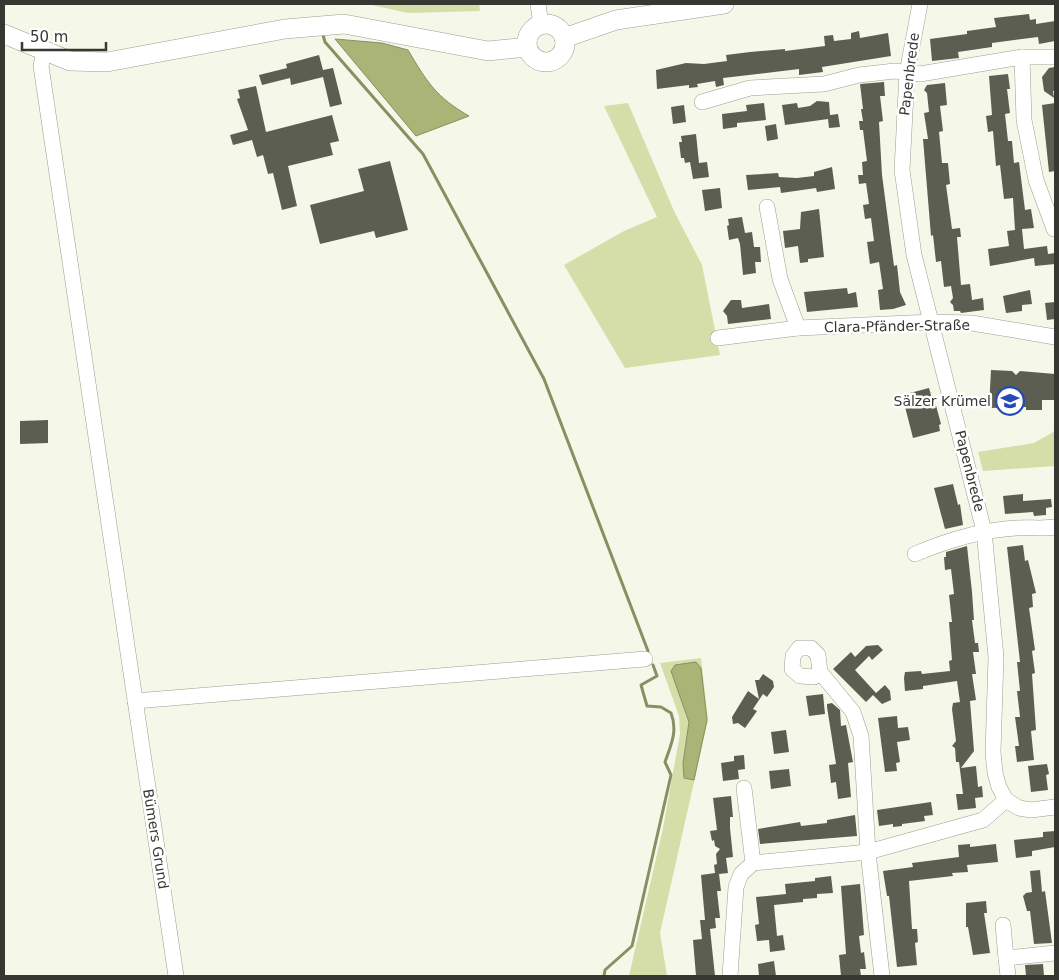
<svg xmlns="http://www.w3.org/2000/svg" width="1059" height="980" viewBox="0 0 1059 980" font-family="'DejaVu Sans',sans-serif">
<style>
.green{fill:#d5dea9}
.water{fill:#abb477;stroke:#888f62}
.lines{fill:none;stroke-linecap:round;stroke-linejoin:round}
.stream{stroke:#888f62;stroke-width:3}
.building{fill:#5c5e51}
.minor-casing{stroke:#9b9d90;stroke-width:16}
.major-casing{stroke:#9b9d90;stroke-width:20}
.minor{stroke:#fff;stroke-width:15}
.major{stroke:#fff;stroke-width:19}
.labels{text-anchor:middle;stroke-width:5;stroke-linejoin:round;paint-order:stroke}
.street-label{font-size:14px;fill:#373832;stroke:#fff}
.poi-label{font-size:14px;fill:#373832;stroke:#fff;text-anchor:end}
</style>
<rect width="100%" height="100%" fill="#f5f8e9"/>
<g class="green">
<path d="M367 4H479L480 11 408 13Z"/>
<path d="M628 103 674 211 702 265 720 355 625 368 564 265 624 231 657 217 604 106Z"/>
<path d="M1055 431V466L983 471 978 452 1034 443Z"/>
<path d="M701 658 708 720 660 933 667 976H629L663 828 680 734 679 716 660 663Z"/>
</g>
<g class="water">
<path d="M335 39 382 43 408 50C427 82 436 97 469 116L416 136Z"/>
<path d="M696 662 701 668 707 720 694 780 684 778 683 763 689 722 671 671 675 665Z"/>
</g>
<g class="lines">
<g class="stream">
<path d="M323 35 325 42 423 154 544 379 648 651"/>
<path d="M604 976 605 970 632 946 671 775 665 762C671 745 678 731 671 713L661 707 647 706 641 685 657 676 653 665"/>
</g>
</g>
<g class="building">
<path d="M1029 14 1030 20 1036 19V24L1055 21V41L1039 44 1038 37 992 43V47L958 52 959 58 932 61 930 39 967 34V31L996 27 994 18Z"/>
<path d="M859 31 860 38 888 33 891 56 822 67 823 72 799 75V69L723 78 724 85 716 87 715 81 697 84 698 87 689 88V85L657 89 656 70 686 63 704 64 727 61 726 55 750 52 785 49V51L825 46 824 36 833 35 834 41 851 39V33Z"/>
<path d="M319 55 323 70 333 68 342 104 330 107 323 77 291 85 290 78 262 85 259 75 287 68 286 64Z"/>
<path d="M1055 67V91H1053L1054 98 1044 91 1042 77 1049 68Z"/>
<path d="M1008 74 1010 89H1007L1010 113 1005 114 1008 141H1012L1014 163 1019 162 1025 210 1031 209 1034 228 1022 229 1024 249 1047 246 1048 254 1055 253V264L1035 266 1034 258 990 266 988 249 1009 246 1007 231 1015 230 1013 198 1004 199 1000 165 996 166 993 131 988 132 986 116 992 115 989 76Z"/>
<path d="M884 82 885 96H880L883 121 879 122 882 175 894 266 897 265 900 292 906 305 893 309 880 310 878 290 883 289 879 262 870 264 867 242 874 241 871 218 865 219 863 205 869 204 866 183 859 184 858 175H863L862 162 867 161 863 130H860L859 121H863L861 109H863L860 84Z"/>
<path d="M945 83 947 105 940 106 943 131 939 132 942 163H948L950 184 946 185 952 229 960 228 961 237H957L961 285 970 284 972 300 983 298 984 310 961 313 960 311H954L953 305 950 302 953 298 951 286 944 287 941 261 936 262 933 235 931 236 923 139H928L924 113 929 112 927 93 924 90 927 85Z"/>
<path d="M256 86 266 132 332 115 339 141 330 143 333 155 288 166 297 206 282 210 273 173 268 174 263 155 257 157 252 140 233 145 230 135 248 130 237 99 240 98 238 90Z"/>
<path d="M817 101 829 102 830 115 838 114 840 127 829 128 828 119 785 125 782 105 797 103 798 108 810 106Z"/>
<path d="M764 103 766 120 737 123V127L723 129 722 114 747 111 746 105Z"/>
<path d="M1055 103V171L1049 172 1042 105Z"/>
<path d="M684 105 686 122 673 124 671 107Z"/>
<path d="M776 124 778 139 767 141 765 126Z"/>
<path d="M696 134 699 163 707 162 709 177 693 179 690 162 685 163 684 158H681L679 142H682L681 136Z"/>
<path d="M390 161 408 230 376 238 374 231 320 244 310 205 364 191 358 169Z"/>
<path d="M832 167 835 189 817 192 816 188 781 193 780 187 748 190 746 175 778 173 779 177 797 178 814 176V172Z"/>
<path d="M720 188 722 208 705 211 702 190Z"/>
<path d="M819 209 824 257 808 259V262L800 263 798 246 785 248 783 231 800 229 801 212Z"/>
<path d="M742 217 745 233 752 232 754 247H760L761 262H755L756 273 743 275 740 244 738 238 729 240 727 226 729 225 728 219Z"/>
<path d="M847 288 848 294 856 292 858 307 807 312 804 292Z"/>
<path d="M1030 290 1032 304 1022 305V311L1006 313 1003 296Z"/>
<path d="M731 300H741L742 308 769 304 771 319 728 324 727 316 723 311Z"/>
<path d="M1055 302V319L1047 320 1045 303Z"/>
<path d="M991 370 1012 371 1016 375 1020 371 1055 374V400H1042V410H1026V407L989 408Z"/>
<path d="M929 388 932 399 934 398 941 424 939 425 940 431 913 438 902 395Z"/>
<path d="M48 420V443L20 444V421Z"/>
<path d="M953 484 958 505 960 504 963 525 945 529 934 488Z"/>
<path d="M1023 494V501L1051 499 1052 507 1046 508V515L1034 516 1033 512 1005 514 1003 496Z"/>
<path d="M1023 545 1025 561 1028 560 1036 593 1032 594 1033 607 1029 608 1035 650 1032 651 1035 673 1032 674 1036 730 1031 731 1034 760 1017 762 1015 746H1019L1015 717H1020L1017 691H1020L1017 662H1020L1007 547Z"/>
<path d="M967 546 972 592 974 620H972L975 643H978L979 652H973L976 674H972L976 700 970 701 974 751 961 768 976 766 978 787 982 786 983 797 975 798 976 808 958 810 956 794H963L959 762H956L955 748 952 746 956 741 952 709 953 703 960 702 957 681 923 686V689L905 691 904 678 905 672 921 671 922 674 950 671 949 661 952 660 949 622H952L949 595 954 594 951 569 945 570 944 557H946V552Z"/>
<path d="M878 645 883 650 872 660 869 656 855 670 876 693 885 685 890 691 891 700 882 704 873 695 866 702 833 669 851 652 855 657 866 646Z"/>
<path d="M763 674 773 681 774 687 767 697 763 694 753 709 757 711 745 728 738 723 733 724 732 717 748 691 759 699 755 680H759Z"/>
<path d="M823 694 825 714 809 716 806 696Z"/>
<path d="M832 703 840 710 841 726 846 725 853 762 848 763 851 797 838 799 836 782 831 783 829 765 836 764 827 707V704Z"/>
<path d="M897 716 898 728 908 727 910 740 897 742 900 762 896 763 897 771 885 772 878 718Z"/>
<path d="M786 730 789 752 774 754 771 732Z"/>
<path d="M744 755 745 769 738 770 739 779 723 781 721 763 734 761V756Z"/>
<path d="M1047 764 1049 774 1046 775 1048 790 1031 792 1028 766Z"/>
<path d="M789 769 791 786 771 789 769 771Z"/>
<path d="M731 796 733 817H730V828L733 857 726 858 728 873 719 874 721 891H717L720 918H715L716 928 710 929 715 976H696L693 940 702 939 700 920H705L701 875 715 873 714 865 717 864 716 854 720 849 715 846 714 840 712 841 710 831 717 830 713 798Z"/>
<path d="M931 802 933 815 924 816 925 821 902 824V826L893 827V824L879 826 877 810Z"/>
<path d="M855 815 857 836 760 844 758 829 800 822 801 826 827 823V820Z"/>
<path d="M1055 831V847L1032 851V856L1016 858 1014 840 1043 837V832Z"/>
<path d="M970 844V847L996 844 998 862 967 865 968 872 952 873 953 876 909 881 912 929H917L918 942 915 943 917 965 897 967 889 896H887L883 871 913 867 912 863 959 857 958 845Z"/>
<path d="M1040 870 1042 892 1045 891 1052 943 1034 944 1030 911H1027L1023 896 1026 893 1032 892 1030 871Z"/>
<path d="M831 876 833 893 817 894V898L803 899V902L774 905 777 936 783 935 785 950 770 952 769 940 757 941 755 925 759 924 756 897 786 894 785 884 815 881V878Z"/>
<path d="M860 884 864 935 859 936 861 953 864 952 866 969H860L861 976H841L839 955 846 954 841 886Z"/>
<path d="M986 901 987 913H984L990 953 973 955 968 927H966V903Z"/>
<path d="M774 961 776 976H759L758 964Z"/>
<path d="M1043 964 1044 976H1026L1025 965Z"/>
</g>
<g class="lines">
<defs>
<g id="minor">
<path d="M538 4 541 25"/>
<path d="M920 4 907 73 902 170 914 255 984 531 996 657 993 752 995 773 999 787 1006 800 1019 808 1031 810 1055 807"/>
<path d="M44 52 41 66 176 976"/>
<path d="M1022 57 1024 120 1036 180 1054 229"/>
<path d="M702 102 750 88 824 84 859 75 895 71 920 74 1022 57H1055"/>
<path d="M767 207 780 279 798 328"/>
<path d="M718 338 798 328 932 322 972 323 1055 337"/>
<path d="M915 554C948 540 981 530 1016 528 1029 527 1042 529 1055 527"/>
<path d="M820 672 814 677 800 676 792 669 793 656 799 648H811L818 655 820 672 853 712 861 736 868 852 882 976"/>
<path d="M135 701 645 659"/>
<path d="M744 788 753 863"/>
<path d="M1003 925 1006 958 1055 953"/>
<path d="M1006 958 1008 976"/>
<path d="M730 976 736 887 741 874 753 863 868 852 983 820 1006 800"/>
</g>
<g id="major">
<circle cx="546" cy="43" r="19"/>
<path d="M4 34 70 61 107 62 285 29 344 24 488 51 527 47"/>
<path d="M564 38 616 20 724 4"/>
</g>
</defs>
<use href="#minor" class="minor-casing"/>
<use href="#major" class="major-casing"/>
<use href="#minor" class="minor"/>
<use href="#major" class="major"/>
</g>
<defs>
<symbol id="school-ring" viewBox="-11 -11 22 22"><circle r="9.5" fill="#fff" stroke="#2549b8" stroke-width="1.5"/><path d="M0-5L7-2L0 1L-7-2ZM-4 1L0 2.5L4 1V4Q0 6-4 4Z" fill="#2549b8"/></symbol>
</defs>
<g fill-rule="evenodd">
<use href="#school-ring" x="994" y="385" width="32" height="32"/>
</g>
<g class="labels">
<g class="street-label">
<text transform="translate(909 74) rotate(-83)" y="5">Papenbrede</text>
<text transform="translate(897 326) rotate(-1)" y="5">Clara-Pfänder-Straße</text>
<text transform="translate(970 471) rotate(76)" y="5">Papenbrede</text>
<text transform="translate(156 839) rotate(81)" y="5">Bümers Grund</text>
</g>
<g class="poi-label">
<text x="991" y="406">Sälzer Krümel</text>
</g>
</g>
<rect width="1059" height="980" fill="none" stroke="#373832" stroke-width="10"/>
<path d="M22 42v8h84v-8" fill="none" stroke="#373832" stroke-width="2.5"/>
<text x="30" y="42" font-size="15" fill="#373832" stroke="#ffffff" stroke-width="4" paint-order="stroke">50 m</text>
</svg>
